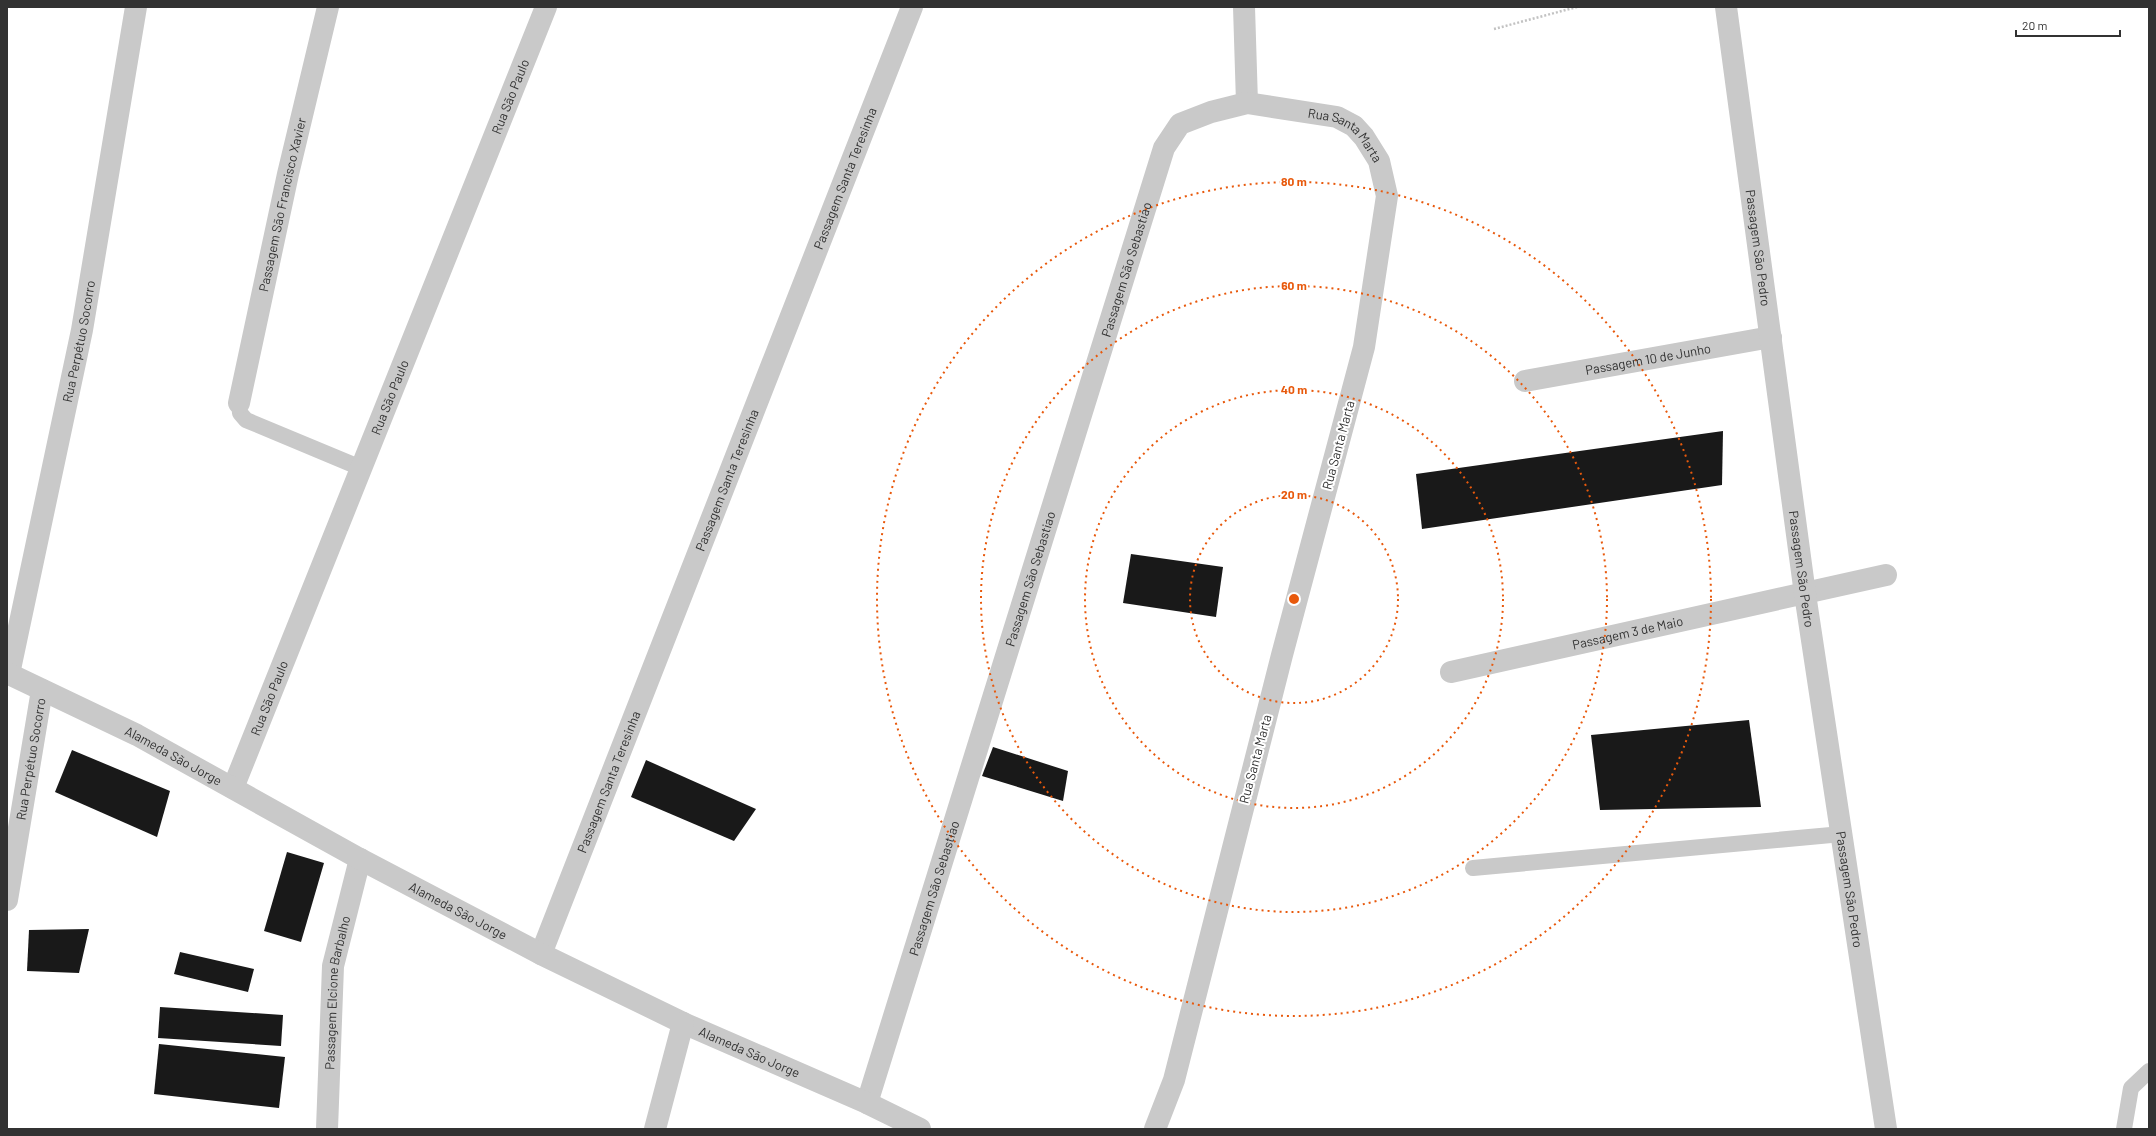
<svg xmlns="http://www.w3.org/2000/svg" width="2156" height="1136" viewBox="0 0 2156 1136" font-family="Barlow,sans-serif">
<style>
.building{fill:#191919}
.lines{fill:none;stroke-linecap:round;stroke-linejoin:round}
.path{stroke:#c2c2c2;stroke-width:2.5;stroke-dasharray:2 2;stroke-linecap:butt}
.service{stroke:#c9c9c9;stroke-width:16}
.minor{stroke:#c9c9c9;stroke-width:22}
.tertiary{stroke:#c9c9c9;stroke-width:22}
.ring{fill:none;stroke:#e8590c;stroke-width:2;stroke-dasharray:2 4}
.labels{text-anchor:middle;stroke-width:4;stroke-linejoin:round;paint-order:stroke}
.street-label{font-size:13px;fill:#323232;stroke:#fff}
.centre{fill:#e8590c;stroke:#fff;stroke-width:2}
.ring-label{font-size:12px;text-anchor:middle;font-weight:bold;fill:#e8590c;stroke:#fff;stroke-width:4;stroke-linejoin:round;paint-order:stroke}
</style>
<rect width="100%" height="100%" fill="#fff"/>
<g class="building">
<path d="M1723 431 1722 485 1422 529 1416 474Z"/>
<path d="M1131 554 1223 567 1216 617 1123 603Z"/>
<path d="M1749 720 1761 807 1600 810 1591 735Z"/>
<path d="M993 747 1068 771 1063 801 982 776Z"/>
<path d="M72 750 170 791 157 837 55 792Z"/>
<path d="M646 760 756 809 734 841 631 797Z"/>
<path d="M287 852 324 863 301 942 264 931Z"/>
<path d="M89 929 79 973 27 971 29 930Z"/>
<path d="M180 952 254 969 248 992 174 974Z"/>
<path d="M160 1007 283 1015 281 1046 158 1038Z"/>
<path d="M159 1044 285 1057 279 1108 154 1094Z"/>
</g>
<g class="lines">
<path class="path" d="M1494 29 1577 7"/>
<g class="service">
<path d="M239 403 240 413 246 420 361 468"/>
<path d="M1473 868 1842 834"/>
<path d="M2124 1129 2131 1088 2149 1071"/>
</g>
<g class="minor">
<path d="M1244 7 1247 103"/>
<path id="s1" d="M1525 381 1771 337"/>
<path id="s2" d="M239 403 288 174 328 7"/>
<path id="s3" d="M1451 672 1886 575"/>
<path id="s4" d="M9 674 82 330 136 7"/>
<path id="s5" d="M233 788 546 7"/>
<path id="s6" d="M7 900 42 690"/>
<path id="s7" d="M541 954 912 7"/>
<path id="s8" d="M867 1103 1164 148 1180 124 1211 112 1247 103 1337 117 1354 126 1364 137 1379 161 1387 196 1364 347 1282 655 1174 1080 1155 1129"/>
<path id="s9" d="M327 1129 333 966 360 859"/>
</g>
<g class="tertiary">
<path id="s10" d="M1726 7 1805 594 1886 1129"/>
<path id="s11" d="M7 673 137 735 360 859 541 954 683 1023 867 1103 920 1129"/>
<path d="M655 1129 683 1023"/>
</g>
</g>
<g class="ring">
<circle cx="1294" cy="599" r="104"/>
<circle cx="1294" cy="599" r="209"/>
<circle cx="1294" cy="599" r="313"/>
<circle cx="1294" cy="599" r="417"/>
</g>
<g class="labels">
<g class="street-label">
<text dy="5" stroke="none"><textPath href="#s5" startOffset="745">Rua São Paulo</textPath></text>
<text dy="5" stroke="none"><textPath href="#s8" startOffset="1207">Rua Santa Marta</textPath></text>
<text dy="5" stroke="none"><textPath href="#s7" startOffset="833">Passagem Santa Teresinha</textPath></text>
<text dy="5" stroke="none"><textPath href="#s2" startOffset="203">Passagem São Francisco Xavier</textPath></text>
<text dy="5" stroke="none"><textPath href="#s10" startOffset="243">Passagem São Pedro</textPath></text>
<text dy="5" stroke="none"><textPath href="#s8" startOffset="873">Passagem São Sebastiao</textPath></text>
<text dy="5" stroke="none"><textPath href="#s4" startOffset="340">Rua Perpétuo Socorro</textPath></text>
<text dy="5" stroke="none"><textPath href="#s1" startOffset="125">Passagem 10 de Junho</textPath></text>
<text dy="5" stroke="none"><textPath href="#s5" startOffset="421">Rua São Paulo</textPath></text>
<text transform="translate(1338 445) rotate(-75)" y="5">Rua Santa Marta</text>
<text dy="5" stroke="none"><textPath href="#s7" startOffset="509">Passagem Santa Teresinha</textPath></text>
<text dy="5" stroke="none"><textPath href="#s10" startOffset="567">Passagem São Pedro</textPath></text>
<text dy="5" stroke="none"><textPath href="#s8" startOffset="549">Passagem São Sebastiao</textPath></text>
<text dy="5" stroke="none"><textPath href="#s3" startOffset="181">Passagem 3 de Maio</textPath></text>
<text dy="5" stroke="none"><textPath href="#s5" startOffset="97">Rua São Paulo</textPath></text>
<text dy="5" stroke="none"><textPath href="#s11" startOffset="186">Alameda São Jorge</textPath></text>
<text dy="5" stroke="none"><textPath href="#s6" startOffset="143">Rua Perpétuo Socorro</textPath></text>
<text transform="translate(1255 759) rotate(-75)" y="5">Rua Santa Marta</text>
<text dy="5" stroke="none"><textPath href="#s7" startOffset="185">Passagem Santa Teresinha</textPath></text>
<text dy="5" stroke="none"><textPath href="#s8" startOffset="225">Passagem São Sebastiao</textPath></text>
<text dy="5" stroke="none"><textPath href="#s10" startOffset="891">Passagem São Pedro</textPath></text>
<text dy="5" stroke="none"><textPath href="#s11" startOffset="510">Alameda São Jorge</textPath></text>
<text dy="5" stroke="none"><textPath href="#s9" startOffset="137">Passagem Elcione Barbalho</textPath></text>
<text dy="5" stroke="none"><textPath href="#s11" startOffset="834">Alameda São Jorge</textPath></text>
</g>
</g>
<circle cx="1294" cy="599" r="6" class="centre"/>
<g class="ring-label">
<text x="1294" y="186">80 m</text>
<text x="1294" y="290">60 m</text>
<text x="1294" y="394">40 m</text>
<text x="1294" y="499">20 m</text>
</g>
<rect width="2156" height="1136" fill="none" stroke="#323232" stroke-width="16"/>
<path d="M2016 30v6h104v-6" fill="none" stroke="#323232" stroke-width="2"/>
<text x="2022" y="30" font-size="12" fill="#323232" stroke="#ffffff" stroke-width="3" paint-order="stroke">20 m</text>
</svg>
